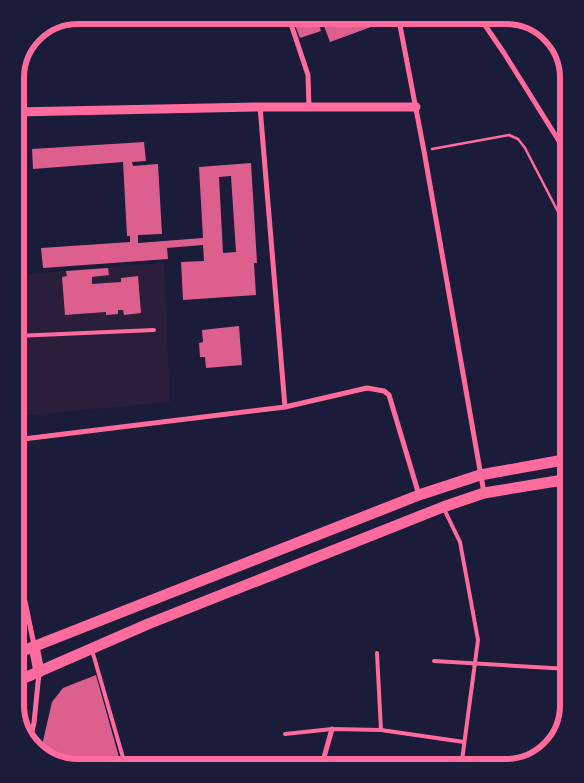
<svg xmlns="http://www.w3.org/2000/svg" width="584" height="783" viewBox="0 0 584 783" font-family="Quicksand,sans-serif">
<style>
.green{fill:#2a1e3b}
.water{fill:#12122b}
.building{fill:#dd5f8e;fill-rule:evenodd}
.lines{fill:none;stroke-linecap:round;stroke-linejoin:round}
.path{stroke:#ff6b9d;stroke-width:2.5}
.service{stroke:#ff6b9d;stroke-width:4}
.minor{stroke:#ff6b9d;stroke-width:5}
.tertiary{stroke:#ff6b9d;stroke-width:9}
.primary{stroke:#ff6b9d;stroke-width:11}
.rim{fill:none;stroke:#ff6b9d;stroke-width:6}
</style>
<rect width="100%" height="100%" fill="#1b1b3a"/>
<path class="green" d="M164 263 170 402 22 416 15 412V275Z"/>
<path class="water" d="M533 22 538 24 560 46 569 82Z"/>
<g class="building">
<path d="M291 15H316L321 31 300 38Z"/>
<path d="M354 15H367L371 27 330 42 324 26Z"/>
<path d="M144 142 146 161 132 162 133 166 158 164 162 234 138 235V243L203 238 199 167 251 163 257 263H254L256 295 183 300 181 262 204 261 203 245 167 248 168 259 43 268 41 248 130 242V236H127L123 162 33 169 32 149ZM231 176 236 252 223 253 219 177Z"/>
<path d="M108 268 109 275 92 277V284L121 282V278L138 276 141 313 124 315 123 310H118V314L106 315V312L65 315 62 277 67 276 66 271Z"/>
<path d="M239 326 242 365 206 368 205 357H200L199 343 203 342 202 330Z"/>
<path d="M96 675 122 768H74L46 759 40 754 52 702 63 688Z"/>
</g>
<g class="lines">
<path class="path" d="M432 149 509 135 518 139 525 148 569 233"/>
<g class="service">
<path d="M15 336 154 330"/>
<path d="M444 509 460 542 478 640 461 768"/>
<path d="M92 650 126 768"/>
<path d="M377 653 381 730"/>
<path d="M434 661 569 669"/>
<path d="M285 734 332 729 381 730 464 742"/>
</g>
<g class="minor">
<path d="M288 15 308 75 309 107"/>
<path d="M398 15 424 151 484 493"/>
<path d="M478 15 504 53 569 157"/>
<path d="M285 407 367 388 384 391 389 395 419 495"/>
<path d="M15 440 285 407 260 107"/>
<path d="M15 553 34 645"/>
<path d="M29 742 34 723 39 673"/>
<path d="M321 768 332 729"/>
</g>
<path class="tertiary" d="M15 112 260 107H416"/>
<g class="primary">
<path d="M34 646 39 672"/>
<path d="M15 654 419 495 480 475 569 459"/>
<path d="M15 682 148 624 443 507 484 493 569 479"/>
</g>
</g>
<path d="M0 0H584V783H0ZM78 24H506A54 54 0 0 1 560 78V705A54 54 0 0 1 506 759H78A54 54 0 0 1 24 705V78A54 54 0 0 1 78 24Z" fill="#1b1b3a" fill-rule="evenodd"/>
<path class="rim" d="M78 24H506A54 54 0 0 1 560 78V705A54 54 0 0 1 506 759H78A54 54 0 0 1 24 705V78A54 54 0 0 1 78 24Z"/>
</svg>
